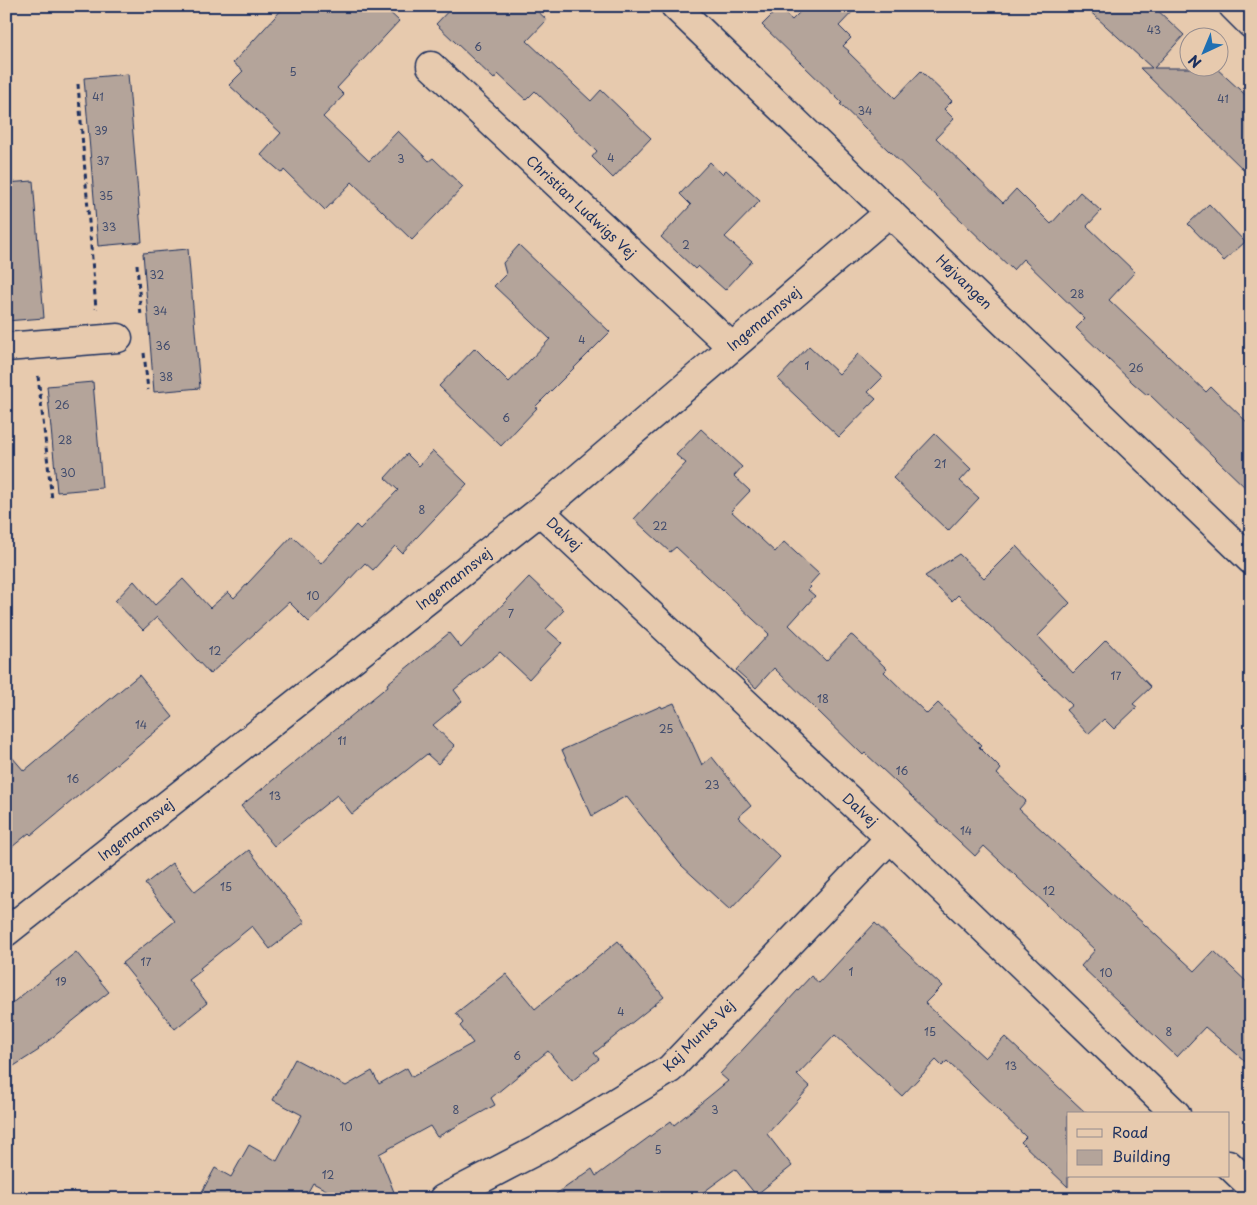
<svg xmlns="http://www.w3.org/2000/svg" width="1257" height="1205" viewBox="0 0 1257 1205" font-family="'Playpen Sans',sans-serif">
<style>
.building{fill:#b4a49a;stroke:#1b2f5e}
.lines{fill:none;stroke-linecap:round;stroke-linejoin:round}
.street-casing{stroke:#1b2f5e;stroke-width:31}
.secondary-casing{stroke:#1b2f5e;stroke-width:31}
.path{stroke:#1b2f5e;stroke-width:3;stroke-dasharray:5 4;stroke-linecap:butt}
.street{stroke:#e7caae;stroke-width:28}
.secondary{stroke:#e7caae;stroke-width:28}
.labels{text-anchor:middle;stroke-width:4;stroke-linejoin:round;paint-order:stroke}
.number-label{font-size:11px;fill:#414c6d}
.street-label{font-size:14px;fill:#1b2f5e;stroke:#e7caae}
</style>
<rect width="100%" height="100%" fill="#e7caae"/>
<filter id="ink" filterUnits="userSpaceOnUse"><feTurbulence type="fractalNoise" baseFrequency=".02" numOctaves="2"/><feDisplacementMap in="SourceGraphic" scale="10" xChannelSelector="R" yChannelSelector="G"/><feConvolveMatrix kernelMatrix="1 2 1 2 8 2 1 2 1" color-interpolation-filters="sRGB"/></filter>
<g filter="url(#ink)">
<g class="building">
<path d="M285 6H383L399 21 337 88 344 95 323 117 369 161 398 131 429 161 433 158 463 187 412 240 352 182 325 210 284 170 282 173 261 155 281 133 229 85 243 71 233 63Z"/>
<path d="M453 6H532L547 20 527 41 591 101 601 90 651 138 613 178 592 157 597 151 535 91 526 100 498 74 494 79 436 24Z"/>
<path d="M806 6H858L839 26 851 38 843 46 849 51 848 52 895 98 921 71 952 101 944 109 954 119 936 138 1003 203 1016 189 1051 224 1080 192 1101 211 1087 226 1135 272 1109 300 1206 392 1211 387 1251 426V493L1148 393 1147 395 1133 383 1076 328 1085 319 1023 259 1013 270 840 104 842 103 762 25 779 8 792 20Z"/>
<path d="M1084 6H1153L1184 35 1154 68H1216L1251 100V177L1140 68H1152Z"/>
<path d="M128 74 142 242 98 246 84 78Z"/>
<path d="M710 162 722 174 726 170 760 201 725 237 752 261 725 290 698 266 695 269 661 237 691 205 680 194Z"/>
<path d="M33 181 44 318 6 321V183Z"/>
<path d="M1209 204 1245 242 1224 261 1188 224Z"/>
<path d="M519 245 610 332 535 407 537 408 501 446 439 386 475 348 509 382 550 339 494 286 506 274 503 263Z"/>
<path d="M188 249 200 388 154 392 143 253Z"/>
<path d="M809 346 839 374 858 354 883 377 868 392 876 399 839 437 778 379Z"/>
<path d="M93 382 102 488 57 492 47 386Z"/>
<path d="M701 429 742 467 734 476 750 491 731 511 775 552 784 542 819 574 809 585 811 587 808 590 815 596 789 625 826 661 851 635 853 636 887 669 884 672 927 714 938 703 981 745 979 747 1001 769 997 774 1026 801 1019 809 1195 971 1214 951 1251 986V1066L1205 1027 1177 1057 1081 966 1095 950 984 846 975 856 865 753 863 755 774 668 756 688 736 670 769 634 676 547 670 552 634 519 686 463 676 455Z"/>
<path d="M935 434 971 469 960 481 979 498 948 531 893 478Z"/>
<path d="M433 451 467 484 402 553 395 546 373 570 365 563 309 622 289 602 210 674 157 617 143 630 115 601 134 581 155 605 183 579 210 608 228 592 234 598 292 536 321 564 356 525 360 529 398 490 385 478 407 454 419 466Z"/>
<path d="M1016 546 1070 603 1038 636 1073 673 1106 640 1151 687 1133 704 1137 707 1114 729 1104 719 1088 734 1066 710 1072 705 958 595 952 601 925 576 959 554 984 578Z"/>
<path d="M529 577 564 610 546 629 562 643 529 679 500 652 454 690 462 701 433 725 455 746 438 764 427 754 352 814 337 795 274 846 241 806 388 686 387 684 449 633 461 648Z"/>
<path d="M139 675 173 717 31 835 29 833 6 852V750L24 771Z"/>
<path d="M674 703 702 765 712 757 751 806 738 817 780 857 730 910 681 865 626 796 592 816 562 750 661 706 662 708Z"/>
<path d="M249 850 305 922 270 949 252 926 200 968 202 970 189 980 207 1003 175 1029 122 963 175 921 145 884 172 863 195 892Z"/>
<path d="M875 923 942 986 925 1003 985 1058 1005 1037 1087 1114H1068V1187L1021 1142 1026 1137 947 1061 942 1066 936 1060 902 1096 835 1035 797 1075 810 1087 767 1134 792 1166 756 1195 735 1169 694 1199H549L592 1169 596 1176 671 1121 674 1125 728 1081 720 1074 811 976 819 983Z"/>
<path d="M618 941 664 997 594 1053 599 1059 572 1081 548 1051 491 1098 495 1105 437 1137 430 1126 379 1154 394 1192 378 1199H343L313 1183 304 1199H198L215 1168 231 1177 249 1145 277 1161 302 1115 273 1100 295 1059 346 1086 372 1071 379 1084 407 1068 412 1077 473 1043 460 1026 463 1023 456 1013 506 974 535 1009Z"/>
<path d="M76 952 109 992 38 1049 39 1050 6 1071V1008Z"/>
</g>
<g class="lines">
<defs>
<g id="street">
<path d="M675 6 1251 560"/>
<path d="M431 66 732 347"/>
<path d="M6 347 118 338"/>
<path d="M540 511 890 838 1176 1114"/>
<path d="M6 932 540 511 890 212"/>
<path d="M1228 1164 1251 1186"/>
<path d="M443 1199 541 1148 670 1069 890 838"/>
</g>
<path id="secondary" d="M1233 6 1251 24"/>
</defs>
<use href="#street" class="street-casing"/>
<use href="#secondary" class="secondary-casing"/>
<g class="path">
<path d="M78 84 96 309"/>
<path d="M137 264 141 317"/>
<path d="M144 353 148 390"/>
<path d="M38 376 52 500"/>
</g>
<use href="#street" class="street"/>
<use href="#secondary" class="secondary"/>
</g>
</g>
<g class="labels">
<g class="number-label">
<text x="1154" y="34">43</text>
<text x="478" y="51">6</text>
<text x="293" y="76">5</text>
<text x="98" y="101">41</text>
<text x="1223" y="103">41</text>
<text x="865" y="115">34</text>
<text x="101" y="135">39</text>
<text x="611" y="162">4</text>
<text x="401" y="163">3</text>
<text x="103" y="165">37</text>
<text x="106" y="200">35</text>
<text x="109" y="231">33</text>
<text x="686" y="249">2</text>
<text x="157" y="279">32</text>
<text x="1077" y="298">28</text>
<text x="160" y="315">34</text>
<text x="582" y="344">4</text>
<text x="163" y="350">36</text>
<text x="807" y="370">1</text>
<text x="1136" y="372">26</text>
<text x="166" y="381">38</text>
<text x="62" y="409">26</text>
<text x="506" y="422">6</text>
<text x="65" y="444">28</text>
<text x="940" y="468">21</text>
<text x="68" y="477">30</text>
<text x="422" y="514">8</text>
<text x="660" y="530">22</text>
<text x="313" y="600">10</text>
<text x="511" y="618">7</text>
<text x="215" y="655">12</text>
<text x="1116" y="680">17</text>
<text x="823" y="703">18</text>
<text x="141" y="729">14</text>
<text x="666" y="733">25</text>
<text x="342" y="745">11</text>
<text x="902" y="775">16</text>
<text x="73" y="783">16</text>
<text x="712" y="789">23</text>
<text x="275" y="800">13</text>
<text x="966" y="835">14</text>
<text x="226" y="891">15</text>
<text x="1049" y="895">12</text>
<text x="146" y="966">17</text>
<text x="851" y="976">1</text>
<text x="1106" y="977">10</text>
<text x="61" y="986">19</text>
<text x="621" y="1016">4</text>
<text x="930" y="1036">15</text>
<text x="1169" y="1036">8</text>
<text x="517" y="1060">6</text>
<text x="1011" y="1070">13</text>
<text x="456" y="1114">8</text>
<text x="715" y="1114">3</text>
<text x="346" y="1131">10</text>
<text x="658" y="1154">5</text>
<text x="328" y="1179">12</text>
</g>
<g class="street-label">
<text transform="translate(581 207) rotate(43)" y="5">Christian Ludwigs Vej</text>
<text transform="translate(964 282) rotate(44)" y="5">Højvangen</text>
<text transform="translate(764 319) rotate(-40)" y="5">Ingemannsvej</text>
<text transform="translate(564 534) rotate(43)" y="5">Dalvej</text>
<text transform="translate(454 579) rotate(-38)" y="5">Ingemannsvej</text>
<text transform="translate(860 810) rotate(43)" y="5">Dalvej</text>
<text transform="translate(136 830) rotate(-38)" y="5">Ingemannsvej</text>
<text transform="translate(699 1036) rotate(-45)" y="5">Kaj Munks Vej</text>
</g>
</g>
<rect width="1257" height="1205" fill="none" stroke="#e7caae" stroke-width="25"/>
<rect x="12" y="12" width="1232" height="1180" fill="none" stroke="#1b2f5e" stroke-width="2" filter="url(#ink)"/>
<rect x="1067" y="1112" width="162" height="65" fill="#e7caae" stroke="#958c8e"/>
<rect x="1077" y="1129" width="25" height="8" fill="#e7caae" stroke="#958c8e"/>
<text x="1112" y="1138" font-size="15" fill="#1b2f5e">Road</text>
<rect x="1077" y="1150" width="25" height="15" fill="#b4a49a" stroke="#958c8e"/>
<text x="1112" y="1162" font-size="15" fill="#1b2f5e">Building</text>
<g transform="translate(1204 52) rotate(224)"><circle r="24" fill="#e7caae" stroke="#958c8e"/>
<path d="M0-4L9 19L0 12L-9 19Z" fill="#1f6fb2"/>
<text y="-8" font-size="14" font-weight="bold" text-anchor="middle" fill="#1b2f5e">N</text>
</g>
</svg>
